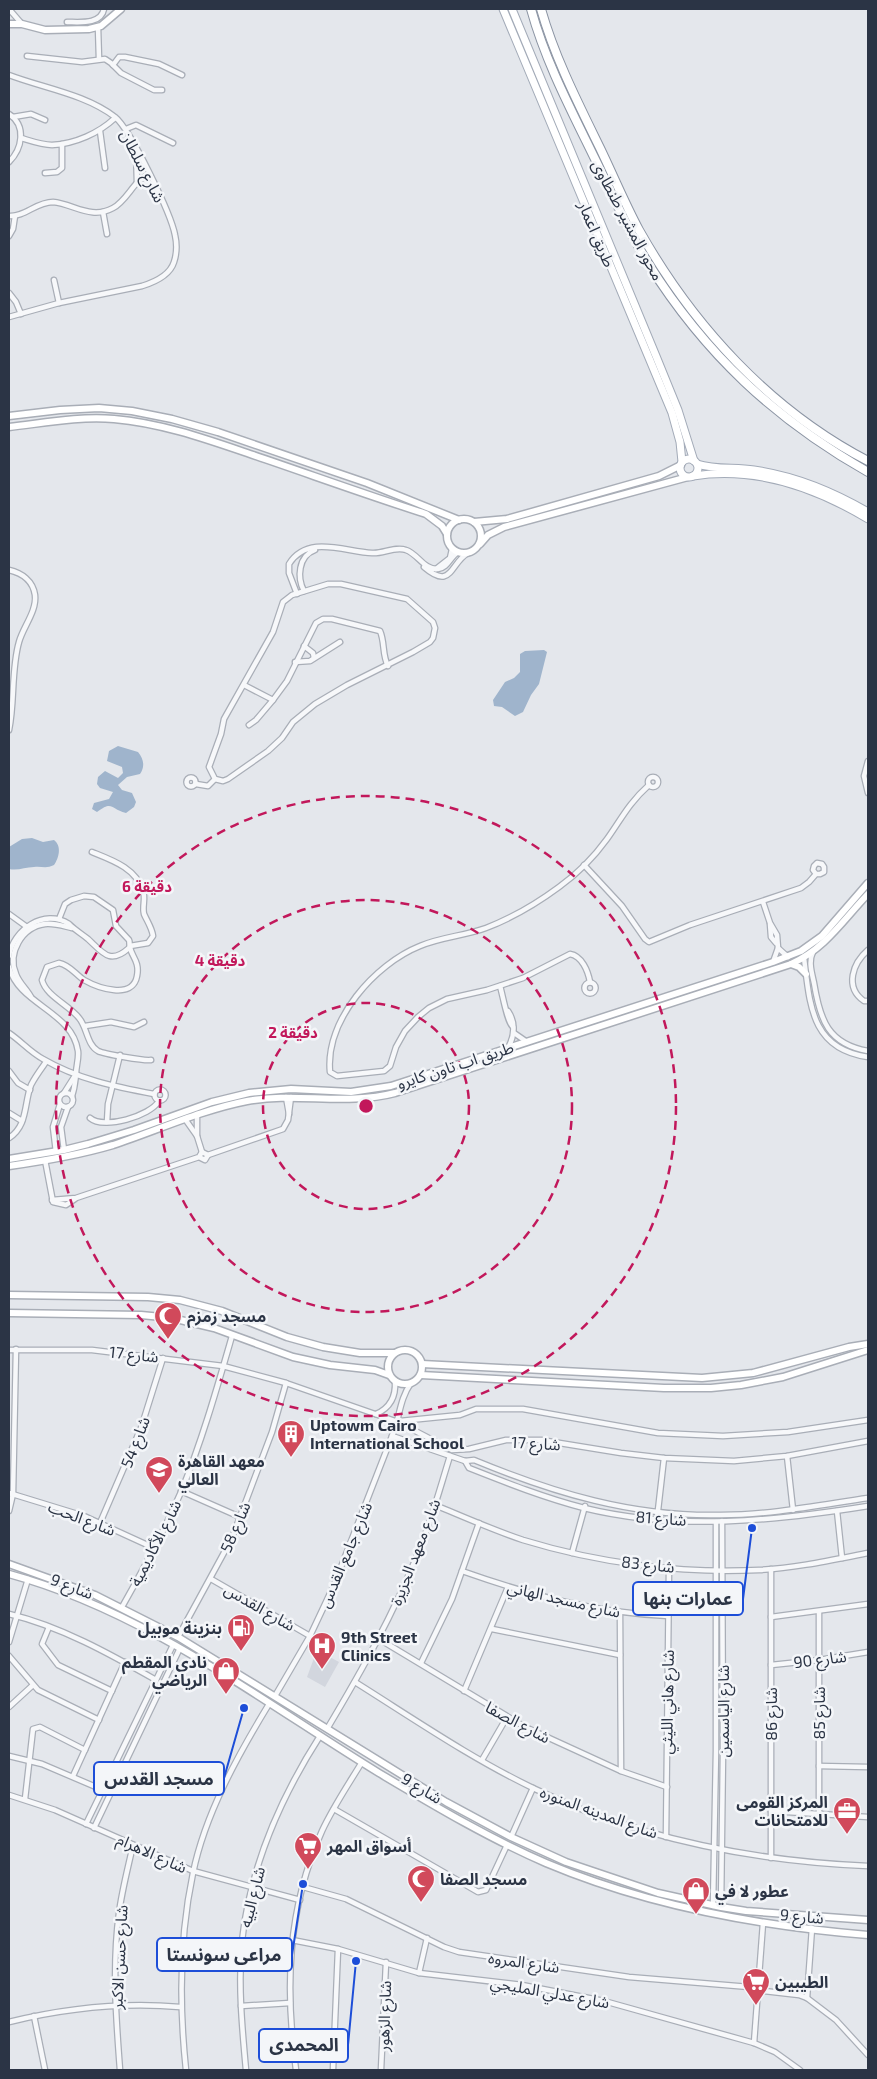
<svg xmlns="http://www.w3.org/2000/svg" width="877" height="2079" viewBox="0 0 877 2079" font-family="'Exo 2','Noto Sans Arabic',sans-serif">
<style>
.built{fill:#d2d6de}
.water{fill:#9fb4cc}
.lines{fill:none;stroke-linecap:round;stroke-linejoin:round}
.street-casing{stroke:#a9aeb7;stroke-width:7}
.secondary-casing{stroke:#a9aeb7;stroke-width:9}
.primary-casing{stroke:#a3abb8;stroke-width:9}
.highway-casing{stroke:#8b94a3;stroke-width:10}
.street{stroke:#f7f8fa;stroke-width:4.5}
.secondary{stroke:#fff;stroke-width:6}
.primary{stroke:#fff;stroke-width:7}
.highway{stroke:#fff;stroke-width:8}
.ring{fill:none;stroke:#c2185b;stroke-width:2.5;stroke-dasharray:9 6}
.labels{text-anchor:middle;stroke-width:5;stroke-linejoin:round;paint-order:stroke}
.street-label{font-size:16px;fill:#2b3445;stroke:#f4f6f9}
.poi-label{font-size:16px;font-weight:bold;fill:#2b3445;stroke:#f4f6f9;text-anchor:start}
.centre{fill:#c2185b;stroke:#f4f6f9;stroke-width:2.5}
.ring-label{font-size:15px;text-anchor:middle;font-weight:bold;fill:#c2185b;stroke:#f4f6f9;stroke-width:5;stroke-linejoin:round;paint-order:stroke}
.leader{fill:none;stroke:#1d4ed8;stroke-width:2}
.callout-dot{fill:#1d4ed8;stroke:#f4f6f9;stroke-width:2}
.callout{fill:#f4f6f9;stroke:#1d4ed8;stroke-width:2}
.callout-label{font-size:18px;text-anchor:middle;font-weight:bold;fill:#2b3445}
</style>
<rect width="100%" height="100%" fill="#e4e7ec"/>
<path class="built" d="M317 1650 339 1662 325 1687 307 1677Z"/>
<g class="water">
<path d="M544 650 547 652 539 684 531 695 523 712 515 716 502 707 494 706 493 700 505 682 514 678 520 672V654L525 651Z"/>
<path d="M118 746 138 752C144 759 145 767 140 774L127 777 118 785 122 790 132 793 136 802 134 807 126 813C110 809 113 800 97 812L92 809 94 803 109 799 113 792 100 788 97 784 98 777 105 771 118 778 123 773 122 767 107 761 109 751Z"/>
<path d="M32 838 43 842 54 840C62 846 59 858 54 865 46 869 42 866 34 867 25 867 18 871 9 869V847L22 839Z"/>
</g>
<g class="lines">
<defs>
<g id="street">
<path d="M9 9 22 24"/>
<path d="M67 22C79 22 101 25 104 9"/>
<path d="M98 27 99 59"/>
<path d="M27 56 82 62 105 59 111 63 121 73 154 90H162"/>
<path d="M113 65 119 57H125L159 64 182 75"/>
<path d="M9 75C43 88 85 94 115 117 131 130 171 214 175 235 177 244 177 253 174 262 170 275 155 282 142 286L59 303 9 317"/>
<path d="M9 114C27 126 22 149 9 162"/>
<path d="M13 117 31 114 45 120"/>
<path d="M126 129 136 125 173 143"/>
<path d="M100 131 105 168"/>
<path d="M21 138C31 141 42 145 52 145 75 144 99 133 115 118"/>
<path d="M136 151 137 183"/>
<path d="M45 173 57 172 62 168V144"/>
<path d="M103 212 107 234"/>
<path d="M9 216C25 217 36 202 53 202 74 204 91 220 113 208 128 200 134 179 149 175"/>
<path d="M9 236 13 229 15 216"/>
<path d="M54 280 59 303"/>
<path d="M9 293 16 302 21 314"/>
<path d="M424 567C452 591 450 563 468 553"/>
<path d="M436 569 450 558 452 549"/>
<path d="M9 570C22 573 33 581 35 595 37 611 23 627 19 642 11 670 15 701 9 730"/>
<path d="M328 584H341L407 599 433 622 435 628 433 638 430 642 413 652 347 685 315 704 293 722 282 738 268 751 228 779 223 781 215 779 209 767 221 734 224 719 273 632 283 602 292 595Z"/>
<path d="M304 591C297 578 298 556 315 550"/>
<path d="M297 594 289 573V564C308 534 345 552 372 553 383 554 395 546 406 550 418 554 424 570 438 569 448 568 450 557 458 552"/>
<path d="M304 646 313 653 314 658"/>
<path d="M295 662 310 661 340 642"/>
<path d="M244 685 273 700 287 681 316 623 323 619H332L380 631C385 642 382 655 388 666"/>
<path d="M249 725 256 720 273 700"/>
<path d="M868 761 864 776 868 793"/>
<circle cx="653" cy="782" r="5"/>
<circle cx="191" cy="782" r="4.5"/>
<path d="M196 784 208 786 215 779"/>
<path d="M92 852C112 860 136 868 143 891 146 898 142 906 144 914 147 921 152 928 153 936L148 943 130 946"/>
<path d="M584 865 622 906 645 939 649 942 690 925 801 888 809 882 816 874H820L824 872V867L822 864 817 863 814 866 813 870 816 874"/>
<path d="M763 902 770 923 777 935 778 948 788 957"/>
<path d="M9 914 27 927"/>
<path d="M59 919 65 904 71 900 84 896 94 897 113 910 116 926 129 940C130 942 129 945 130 947 131 956 140 961 137 976 133 1000 98 988 84 980 76 975 70 965 59 963L47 967 42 980C46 996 69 1005 79 1018 87 1027 87 1045 98 1051 104 1054 144 1061 151 1060"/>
<path d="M770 924 771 937 776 943"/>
<path d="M868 950C853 963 844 987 864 1001H868"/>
<path d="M813 952C808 962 812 973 814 983 820 1020 828 1044 868 1051"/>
<path d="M9 956C13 930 44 908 69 924 75 930 82 934 88 939 103 953 110 965 129 948"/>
<path d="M804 958C810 1005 811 1049 868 1057"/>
<path d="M773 962 778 948"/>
<path d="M9 967C19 1005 72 1011 78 1051 79 1059 76 1066 76 1074 75 1082 75 1087 72 1096"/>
<path d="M590 982C588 971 582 956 570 954L523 978 487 990 447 999 429 1008 418 1017 405 1031 396 1047 390 1066 384 1071 337 1076 330 1072C325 1020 375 964 420 946 441 937 464 936 486 928 512 918 536 904 559 887 577 874 594 857 607 839 622 818 628 804 649 785"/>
<circle cx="590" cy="988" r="5.5"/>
<path d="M500 986C503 996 507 1022 513 1027"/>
<path d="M31 997C27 989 19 983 16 974 7 953 22 927 45 924 54 923 63 926 72 928"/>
<path d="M508 1011C516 1023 515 1035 508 1048"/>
<path d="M85 1026 111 1022 134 1027 144 1022"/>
<path d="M9 1033C21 1041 30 1052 43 1059 77 1079 116 1087 154 1094"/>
<path d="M514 1033 527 1042"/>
<path d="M9 1071 18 1083 30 1090"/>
<circle cx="160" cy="1095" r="5.5"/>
<circle cx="66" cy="1100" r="7"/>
<path d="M64 1093 76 1074"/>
<path d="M286 1097 289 1114"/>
<path d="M9 1113 22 1121"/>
<path d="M197 1114V1136L202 1152"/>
<path d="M90 1118C104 1130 150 1116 159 1101"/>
<path d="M185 1119 197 1136"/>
<path d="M107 1122 108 1104 120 1055"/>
<path d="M9 1138C28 1126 24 1103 31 1085 35 1077 41 1069 46 1062"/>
<path d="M64 1150 61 1127 68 1107"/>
<path d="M56 1152 53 1127 60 1104"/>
<path d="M208 1155 283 1129 288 1120 291 1097"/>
<path d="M45 1160 53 1202 66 1205 75 1199"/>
<path d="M52 1200 76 1198 199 1157 205 1160 208 1155 202 1152 199 1157"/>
<path d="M9 1350H92L223 1366 286 1383 398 1422 452 1450 469 1449 506 1440H541L621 1453 664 1458 734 1461 787 1456 868 1441"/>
<path d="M411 1383C399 1400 400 1418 392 1436L465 1461 474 1460C554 1493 633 1517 721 1515 770 1515 820 1505 868 1498"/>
<path d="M376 1414C390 1408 396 1396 395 1381"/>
<path d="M400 1421 460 1415 476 1409H523L658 1433 723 1436 788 1432 868 1420"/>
<path d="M787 1456 793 1510"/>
<path d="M465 1461 469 1468C507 1483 545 1498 584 1508 678 1531 774 1521 868 1506"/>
<path d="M181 1491 240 1517"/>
<path d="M9 1493 84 1516 154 1548"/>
<path d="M435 1505C464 1517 493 1530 523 1540 598 1563 681 1574 759 1570 796 1568 832 1560 868 1553"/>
<path d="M9 1511 13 1494 16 1349"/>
<path d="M837 1511 842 1558"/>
<path d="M657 1519 664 1458"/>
<path d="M100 1523 141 1428 163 1358"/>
<path d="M572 1553 585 1506"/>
<path d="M462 1571C530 1595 596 1613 668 1616"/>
<path d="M211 1579 310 1636"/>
<path d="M122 1607C143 1570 164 1531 181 1492 202 1441 217 1388 232 1336"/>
<path d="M819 1612V1815"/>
<path d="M620 1613 621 1771"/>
<path d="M9 1614C60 1626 110 1654 156 1680"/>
<path d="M771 1617 868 1604"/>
<path d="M49 1627 42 1644 58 1665 112 1691"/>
<path d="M492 1629 620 1655"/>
<path d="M178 1637 232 1538 272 1432 286 1383"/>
<path d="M379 1639 525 1727 621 1771 667 1787"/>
<path d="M9 1642 28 1579"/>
<path d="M9 1656 38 1690 99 1720"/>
<path d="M421 1663 452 1599 479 1523"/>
<path d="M771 1665 819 1660 868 1652"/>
<path d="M355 1682C414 1719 472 1759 535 1789 639 1839 753 1861 868 1866"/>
<path d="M464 1691 508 1587"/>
<path d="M275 1696 310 1636 334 1585 392 1436"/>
<path d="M9 1707 33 1685"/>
<path d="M327 1729C361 1672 393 1615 418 1553 431 1522 440 1488 450 1456"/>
<path d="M9 1756 42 1764 103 1790"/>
<path d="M482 1760 507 1717"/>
<path d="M819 1766 868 1767"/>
<path d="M73 1776 125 1662"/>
<path d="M9 1795 55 1810 193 1871 300 1900"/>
<path d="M25 1799 33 1729 40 1727 85 1750"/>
<path d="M334 1809 478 1892 486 1890 507 1845"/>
<path d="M771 1811 868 1817"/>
<path d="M86 1824 173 1645"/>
<path d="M94 1828 180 1648"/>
<path d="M511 1837 533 1788"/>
<path d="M666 1837 669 1567"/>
<path d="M771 1858V1569"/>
<path d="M303 1887 346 1899 444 1947 459 1952 629 1977 749 1987 764 1991 799 1995 807 1998 836 2020 868 2055"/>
<path d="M713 1906 716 1751V1522"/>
<path d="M721 1907 723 1752 722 1521"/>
<path d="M292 1940 338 1949 419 1973 522 1985 604 2001 754 2043 775 2052 800 2070"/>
<path d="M419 1973 427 1938"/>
<path d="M807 1998 812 1928"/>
<path d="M241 2006 290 2003"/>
<path d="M34 2016 45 2070"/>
<path d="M9 2022C66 2008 122 2002 180 2007"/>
<path d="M754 2043 763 1923"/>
<path d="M120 2070C116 2018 112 1966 119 1913 122 1890 128 1868 133 1845"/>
<path d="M186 2070C179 2004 179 1939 193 1873 205 1814 238 1755 269 1704"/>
<path d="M246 2070C242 2027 238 1984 242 1941 250 1868 281 1797 320 1736"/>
<path d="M296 2070C285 1988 287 1909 322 1831 333 1807 348 1785 362 1762"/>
<path d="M333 2070 338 1949"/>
<path d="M381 2070 386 1962"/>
</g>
<g id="secondary">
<path d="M9 24H22L45 30 89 29 101 26 121 9"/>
<path d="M9 416 60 410 99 408 132 411 172 419 218 432 367 483 459 520"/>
<path d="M9 427C44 423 79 416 114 419 161 423 206 439 250 454 309 474 367 495 426 514L442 526 447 534"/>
<circle cx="464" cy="536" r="17"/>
<path d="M474 522 507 519 659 476 681 465"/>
<path d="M480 544 488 535 504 527 688 477"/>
<path d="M791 964 799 967 806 974"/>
<path d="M9 1159 64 1150 88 1144 134 1130 212 1102 249 1093 291 1089 351 1092 391 1086 773 962 801 951 822 936 868 883"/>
<path d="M9 1166C44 1161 79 1155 113 1145 158 1130 201 1110 247 1101 296 1092 346 1106 395 1093L791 964C825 949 843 920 868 894"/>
<path d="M9 1295 148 1297 180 1300 222 1311 287 1337 323 1347 360 1353H394"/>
<path d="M9 1313 141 1315 172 1318 214 1328 293 1357 330 1365 375 1370 389 1375"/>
<circle cx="405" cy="1367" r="17"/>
<path d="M422 1364 702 1378 753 1373 849 1347 868 1344"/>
<path d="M421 1375 664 1388H711L741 1385 783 1377 868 1350"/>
<path d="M9 1564 95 1595 178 1637 446 1802 511 1837 566 1862 658 1893 721 1907 746 1911 868 1920"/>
<path d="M9 1574C145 1611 260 1700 379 1773 433 1805 488 1838 546 1863 648 1906 758 1926 868 1935"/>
</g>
<g id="primary">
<path d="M503 9 672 413 680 442 682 462"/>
<path d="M512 9 656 356 678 410 694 461"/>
<circle cx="689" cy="468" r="9"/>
<path d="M697 464C716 470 735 467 754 470 796 476 832 491 868 512"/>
<path d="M693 476C756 466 815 487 868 519"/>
</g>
<g id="highway">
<path d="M531 9C545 60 570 108 593 155 611 191 627 229 648 263 705 354 775 419 868 472"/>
<path d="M541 9C555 58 578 103 600 148 613 175 625 204 639 230 693 326 770 410 868 461"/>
</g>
</defs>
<use href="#street" class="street-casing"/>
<use href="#secondary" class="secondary-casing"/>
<use href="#primary" class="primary-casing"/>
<use href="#highway" class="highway-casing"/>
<use href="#street" class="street"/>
<use href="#secondary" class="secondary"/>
<use href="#primary" class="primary"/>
<use href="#highway" class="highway"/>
</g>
<g class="ring">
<circle cx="366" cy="1106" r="103"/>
<circle cx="366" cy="1106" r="206"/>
<circle cx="366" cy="1106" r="310"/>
</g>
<defs>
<symbol id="mosque-pin" viewBox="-11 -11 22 30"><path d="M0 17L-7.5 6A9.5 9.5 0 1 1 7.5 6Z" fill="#d1495b" stroke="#f4f6f9"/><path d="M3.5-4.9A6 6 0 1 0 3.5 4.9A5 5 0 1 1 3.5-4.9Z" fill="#fff"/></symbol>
<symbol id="building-pin" viewBox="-11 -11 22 30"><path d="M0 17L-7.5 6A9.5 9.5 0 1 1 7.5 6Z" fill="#d1495b" stroke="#f4f6f9"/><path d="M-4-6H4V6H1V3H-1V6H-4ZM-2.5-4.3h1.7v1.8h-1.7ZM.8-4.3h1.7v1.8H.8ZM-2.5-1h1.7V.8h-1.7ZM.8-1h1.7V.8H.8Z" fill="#fff"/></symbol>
<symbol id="university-pin" viewBox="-11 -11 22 30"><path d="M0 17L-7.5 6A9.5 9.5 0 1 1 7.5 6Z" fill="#d1495b" stroke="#f4f6f9"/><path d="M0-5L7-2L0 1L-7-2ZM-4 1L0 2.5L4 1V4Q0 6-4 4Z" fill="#fff"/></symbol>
<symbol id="fuel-pin" viewBox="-11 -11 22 30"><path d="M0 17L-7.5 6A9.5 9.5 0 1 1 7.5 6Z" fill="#d1495b" stroke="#f4f6f9"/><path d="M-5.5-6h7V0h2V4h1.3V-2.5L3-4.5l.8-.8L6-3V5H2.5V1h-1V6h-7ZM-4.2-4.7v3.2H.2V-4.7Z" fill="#fff"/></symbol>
<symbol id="hospital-pin" viewBox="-11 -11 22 30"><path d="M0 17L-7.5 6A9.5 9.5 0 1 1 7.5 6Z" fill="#d1495b" stroke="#f4f6f9"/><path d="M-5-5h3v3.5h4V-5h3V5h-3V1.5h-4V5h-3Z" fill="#fff"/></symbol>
<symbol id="shop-pin" viewBox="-11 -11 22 30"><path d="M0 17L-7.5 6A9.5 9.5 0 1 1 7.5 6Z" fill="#d1495b" stroke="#f4f6f9"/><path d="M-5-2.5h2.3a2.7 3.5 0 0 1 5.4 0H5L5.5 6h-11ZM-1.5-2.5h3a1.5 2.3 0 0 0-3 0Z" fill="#fff"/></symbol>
<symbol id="office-pin" viewBox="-11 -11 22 30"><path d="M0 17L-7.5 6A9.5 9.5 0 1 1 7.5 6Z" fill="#d1495b" stroke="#f4f6f9"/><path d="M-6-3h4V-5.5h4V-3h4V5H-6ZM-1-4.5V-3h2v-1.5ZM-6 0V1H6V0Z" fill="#fff"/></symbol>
<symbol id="supermarket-pin" viewBox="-11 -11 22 30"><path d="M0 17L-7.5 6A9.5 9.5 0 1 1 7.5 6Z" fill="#d1495b" stroke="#f4f6f9"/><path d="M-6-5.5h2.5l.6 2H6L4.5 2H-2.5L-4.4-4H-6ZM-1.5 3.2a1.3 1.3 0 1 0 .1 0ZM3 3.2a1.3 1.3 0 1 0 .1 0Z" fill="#fff"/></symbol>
</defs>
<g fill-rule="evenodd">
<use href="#mosque-pin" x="152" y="1300" width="32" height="43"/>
<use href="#building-pin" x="275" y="1418" width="32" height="43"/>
<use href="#university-pin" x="143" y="1454" width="32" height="43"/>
<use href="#fuel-pin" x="225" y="1612" width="32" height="43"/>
<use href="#hospital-pin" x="306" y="1630" width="32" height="43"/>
<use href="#shop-pin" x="210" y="1655" width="32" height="43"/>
<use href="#office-pin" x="831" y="1795" width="32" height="43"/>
<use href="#supermarket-pin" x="292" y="1830" width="32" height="43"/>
<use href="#mosque-pin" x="405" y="1863" width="32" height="43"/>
<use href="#shop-pin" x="680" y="1875" width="32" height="43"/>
<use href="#supermarket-pin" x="740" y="1966" width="32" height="43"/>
</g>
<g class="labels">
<g class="street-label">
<text transform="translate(143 166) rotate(63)" y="6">شارع سلطان</text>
<text transform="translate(628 220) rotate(62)" y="6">محور المشير طنطاوى</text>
<text transform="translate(597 234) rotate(67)" y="6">طريق اعمار</text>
<text transform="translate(455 1065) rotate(-18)" y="6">طريق اب تاون كايرو</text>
<text transform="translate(134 1354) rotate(6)" y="6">شارع 17</text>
<text transform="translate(135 1442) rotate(-69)" y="6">شارع 54</text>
<text transform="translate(536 1443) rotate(3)" y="6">شارع 17</text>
<text transform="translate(82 1518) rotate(21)" y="6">شارع الحب</text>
<text transform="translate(661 1518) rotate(4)" y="6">شارع 81</text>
<text transform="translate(235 1527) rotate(-67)" y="6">شارع 58</text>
<text transform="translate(155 1543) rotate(-63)" y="6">شارع الأكاديمية</text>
<text transform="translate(415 1552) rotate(-69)" y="6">شارع معهد الجزيرة</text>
<text transform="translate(345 1555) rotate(-67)" y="6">شارع جامع القدس</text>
<text transform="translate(648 1564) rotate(6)" y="6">شارع 83</text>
<text transform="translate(72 1586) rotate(21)" y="6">شارع 9</text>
<text transform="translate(564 1599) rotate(13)" y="6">شارع مسجد الهاني</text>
<text transform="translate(260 1607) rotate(30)" y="6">شارع القدس</text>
<text transform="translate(820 1659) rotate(-7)" y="6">شارع 90</text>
<text transform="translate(667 1702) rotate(-89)" y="6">شارع هاني الليثي</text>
<text transform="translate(723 1711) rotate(-90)" y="6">شارع الياسمين</text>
<text transform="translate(819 1713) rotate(-90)" y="6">شارع 85</text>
<text transform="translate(771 1714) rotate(-90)" y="6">شارع 86</text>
<text transform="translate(518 1722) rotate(28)" y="6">شارع الصفا</text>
<text transform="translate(422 1788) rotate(31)" y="6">شارع 9</text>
<text transform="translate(599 1812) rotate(20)" y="6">شارع المدينه المنوره</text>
<text transform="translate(152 1853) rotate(24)" y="6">شارع الاهرام</text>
<text transform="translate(252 1897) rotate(-76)" y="6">شارع البيه</text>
<text transform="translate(802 1916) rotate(5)" y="6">شارع 9</text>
<text transform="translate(119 1957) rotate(-87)" y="6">شارع حسن الاكبر</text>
<text transform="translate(524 1962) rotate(8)" y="6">شارع المروه</text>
<text transform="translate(550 1992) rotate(10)" y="6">شارع عدلي المليجي</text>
<text transform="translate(384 2016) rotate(-88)" y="6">شارع الزهور</text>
</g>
<g class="poi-label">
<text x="187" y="1322">مسجد زمزم</text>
<text x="310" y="1431">Uptowm Cairo<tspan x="310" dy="18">International School</tspan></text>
<text x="178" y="1467">معهد القاهرة<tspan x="178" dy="18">العالي</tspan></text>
<text x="222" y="1634" text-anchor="end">بنزينة موبيل</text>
<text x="341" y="1643">9th Street<tspan x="341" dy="18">Clinics</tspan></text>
<text x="207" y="1668" text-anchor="end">نادي المقطم<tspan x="207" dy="18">الرياضي</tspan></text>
<text x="828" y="1808" text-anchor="end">المركز القومى<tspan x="828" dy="18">للامتحانات</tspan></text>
<text x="327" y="1852">أسواق المهر</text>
<text x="440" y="1885">مسجد الصفا</text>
<text x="715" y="1897">عطور لا في</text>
<text x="775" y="1988">الطيبين</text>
</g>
</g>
<circle cx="366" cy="1106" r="8" class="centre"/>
<g class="ring-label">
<text x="147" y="892">6 دقيقة</text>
<text x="220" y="966">4 دقيقة</text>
<text x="293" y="1038">2 دقيقة</text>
</g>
<path class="leader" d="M752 1528L743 1599M244 1708L224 1778M303 1884L292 1955M356 1961L348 2045"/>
<g class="callout-dot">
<circle cx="752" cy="1528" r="5"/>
<circle cx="244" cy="1708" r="5"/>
<circle cx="303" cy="1884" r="5"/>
<circle cx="356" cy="1961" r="5"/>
</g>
<g class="callout">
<rect x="633" y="1582" width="110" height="33" rx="5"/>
<rect x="94" y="1762" width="130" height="33" rx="5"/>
<rect x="157" y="1938" width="135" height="33" rx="5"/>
<rect x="259" y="2029" width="89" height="33" rx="5"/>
</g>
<g class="callout-label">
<text x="688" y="1605">عمارات بنها</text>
<text x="159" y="1785">مسجد القدس</text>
<text x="224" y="1961">مراعى سونستا</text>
<text x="304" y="2051">المحمدى</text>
</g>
<rect width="877" height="2079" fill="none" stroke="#2b3445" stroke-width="20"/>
</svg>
